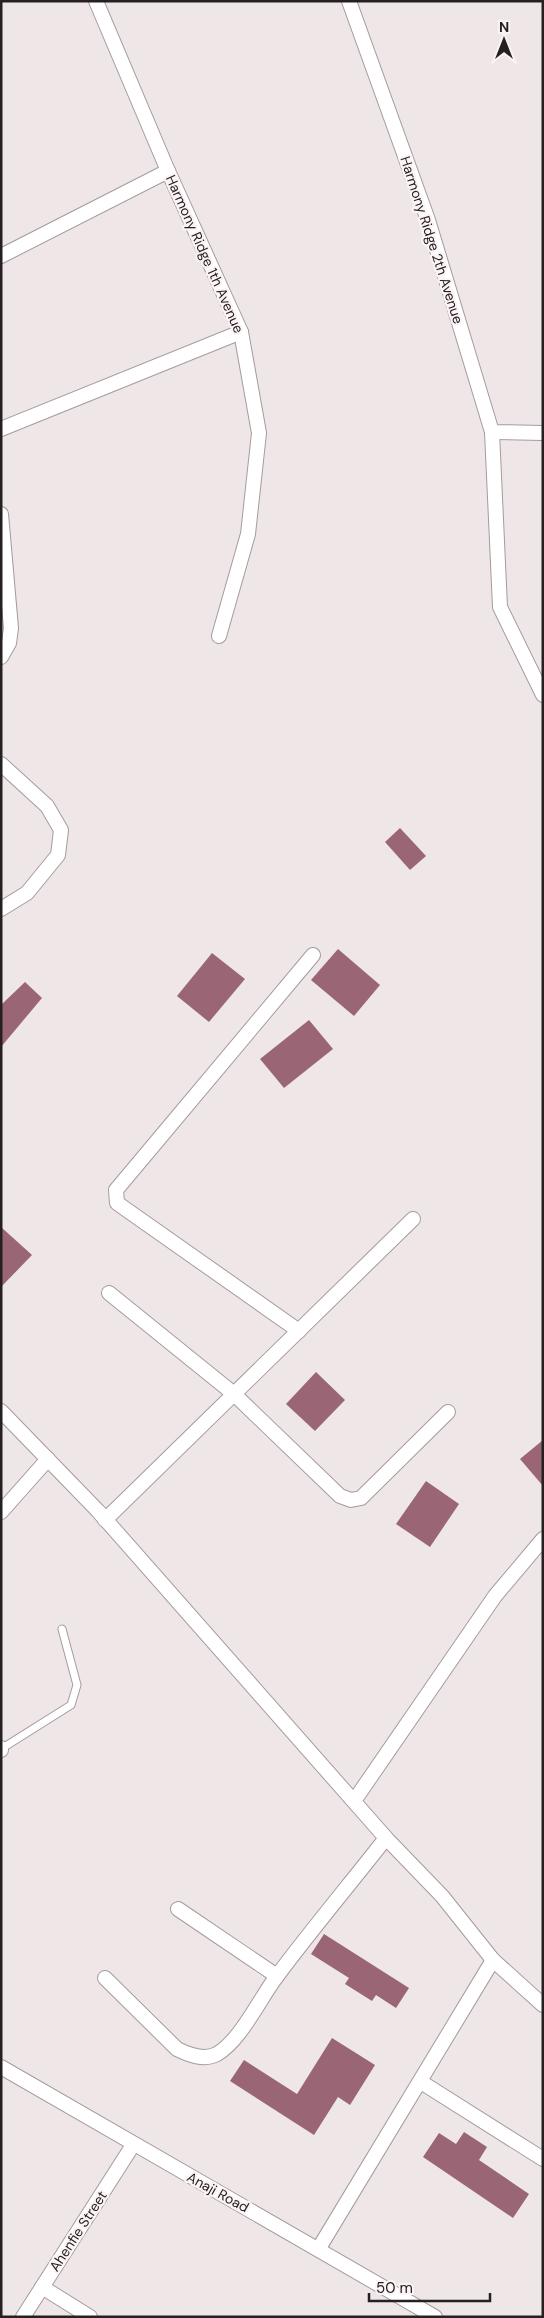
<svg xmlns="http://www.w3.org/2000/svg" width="544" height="2318" viewBox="0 0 544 2318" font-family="'DM Sans',sans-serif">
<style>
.building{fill:#9a6676}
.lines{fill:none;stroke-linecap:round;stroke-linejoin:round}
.lane-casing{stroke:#a49b9e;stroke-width:9}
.street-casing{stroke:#a49b9e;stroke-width:16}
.lane{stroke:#fff;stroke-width:7}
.street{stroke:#fff;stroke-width:14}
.labels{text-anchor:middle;stroke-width:4.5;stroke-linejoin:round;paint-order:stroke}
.street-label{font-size:14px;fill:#252122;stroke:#fcf3f5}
</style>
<rect width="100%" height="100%" fill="#efe6e8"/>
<g class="building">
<path d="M400 828 426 856 410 870 385 842Z"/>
<path d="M338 949 380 985 354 1016 311 980Z"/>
<path d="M212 953 245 979 209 1022 177 996Z"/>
<path d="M25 982 42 998 1 1047V1005Z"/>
<path d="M309 1020 333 1049 284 1088 260 1059Z"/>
<path d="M1 1227 32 1255 1 1287Z"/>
<path d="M316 1372 345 1400 315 1431 286 1404Z"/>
<path d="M543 1440V1486L520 1459Z"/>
<path d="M426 1481 459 1504 430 1547 396 1524Z"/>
<path d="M324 1934 409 1988 396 2008 376 1995 372 2001 345 1984 349 1978 311 1954Z"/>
<path d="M332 2038 375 2065 350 2105 338 2097 314 2135 230 2081 244 2060 297 2094Z"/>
<path d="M464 2132 487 2147 479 2160 529 2194 513 2218 423 2157 439 2133 456 2144Z"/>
</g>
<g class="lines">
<defs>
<path id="lane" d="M1 1749 71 1705 77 1685 62 1629"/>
<g id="street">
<path d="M96 1 168 171 241 332 259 433 248 534 219 636"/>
<path d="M349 1 428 220 492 432 543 433"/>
<path d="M1 256 168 171"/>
<path d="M1 429 241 332"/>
<path d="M492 432 500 607 543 695"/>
<path d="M1 514 11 628 9 643 1 657"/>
<path d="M1 764 47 806 61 830 58 855 27 893 1 909"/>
<path d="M109 1293 234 1394 340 1496 351 1500 361 1498 448 1412"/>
<path d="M299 1331 117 1203 116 1190 313 955"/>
<path d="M1 1411 98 1511 386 1838 442 1896 493 1960 543 2005"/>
<path d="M1 1512 48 1459"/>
<path d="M105 1520 413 1219"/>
<path d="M1 1748V1750"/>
<path d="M354 1801 495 1596 543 1539"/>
<path d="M178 1909 277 1976"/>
<path d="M105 1978 177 2049C189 2055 204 2061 217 2054 241 2040 260 1998 277 1976 312 1929 350 1884 386 1838"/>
<path d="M1 2067 435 2317"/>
<path d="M421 2082 543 2159"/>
<path d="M319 2248 493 1960"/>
<path d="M42 2287 90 2317"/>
<path d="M23 2317 133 2145"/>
</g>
</defs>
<use href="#lane" class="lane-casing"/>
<use href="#street" class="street-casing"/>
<use href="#lane" class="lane"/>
<use href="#street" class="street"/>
</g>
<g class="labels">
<g class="street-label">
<text transform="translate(432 240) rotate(72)" y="5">Harmony Ridge 2th Avenue</text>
<text transform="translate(205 254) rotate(66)" y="5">Harmony Ridge 1th Avenue</text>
<text transform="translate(218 2192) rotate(29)" y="5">Anaji Road</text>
<text transform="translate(78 2231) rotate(-57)" y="5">Ahenfie Street</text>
</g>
</g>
<rect width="544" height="2318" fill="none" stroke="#252122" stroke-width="5"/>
<g transform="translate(504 40)" stroke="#fcf3f5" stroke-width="4" paint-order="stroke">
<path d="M0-4L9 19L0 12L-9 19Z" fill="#252122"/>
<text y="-8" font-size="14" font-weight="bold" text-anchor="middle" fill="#252122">N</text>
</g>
<path d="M369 2293v8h121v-8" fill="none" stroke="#252122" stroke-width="2.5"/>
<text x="376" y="2293" font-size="15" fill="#252122" stroke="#fcf3f5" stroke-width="4" paint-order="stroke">50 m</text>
</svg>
